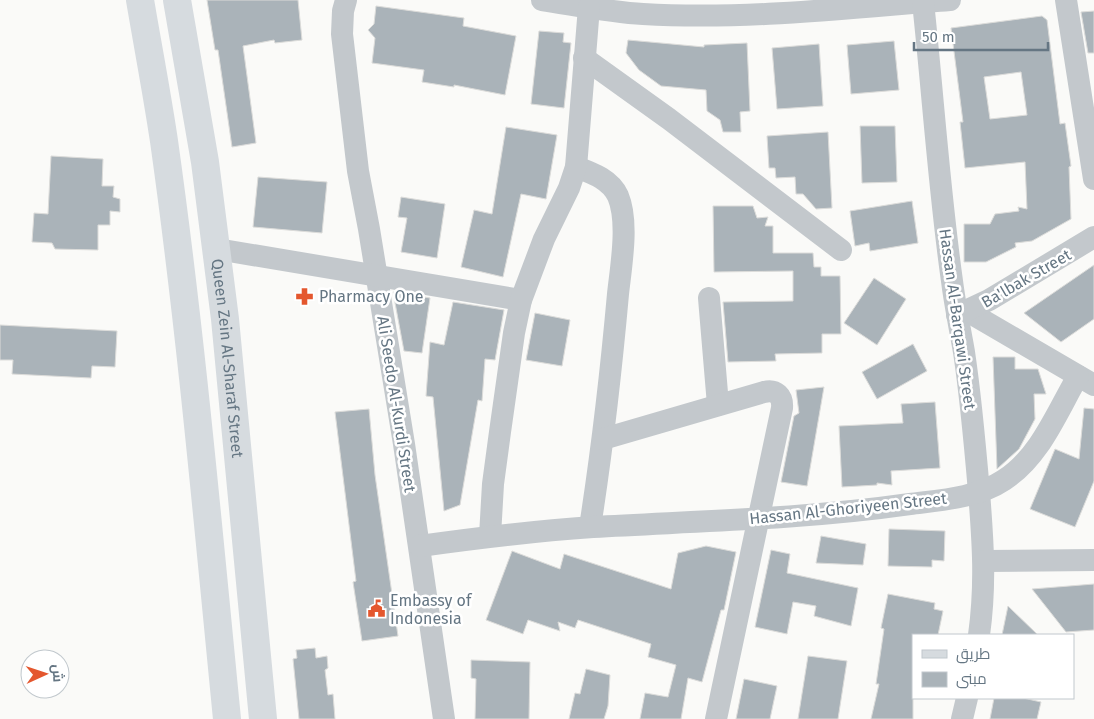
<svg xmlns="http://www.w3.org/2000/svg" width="1094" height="719" viewBox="0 0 1094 719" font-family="'Fira Sans',Cairo,sans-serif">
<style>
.building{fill:#aab3b9;stroke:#dcdcda;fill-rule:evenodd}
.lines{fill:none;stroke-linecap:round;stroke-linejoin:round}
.minor{stroke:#c3c8cc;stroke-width:22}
.major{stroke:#d6dbdf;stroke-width:28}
.labels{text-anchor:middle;stroke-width:5;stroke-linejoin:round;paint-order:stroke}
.street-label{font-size:16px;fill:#657683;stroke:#fff}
.poi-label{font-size:16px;fill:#657683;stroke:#fff;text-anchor:start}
</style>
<rect width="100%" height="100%" fill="#fafaf8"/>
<g class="building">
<path d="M207 0H298L302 40 275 43 274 40 243 46 256 143 232 147 218 50H215Z"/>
<path d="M376 6 464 18 463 26 516 36 505 95 454 85V87L422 82 424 70 372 63 375 38 368 30 374 24Z"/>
<path d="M1094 11V53H1088L1081 12Z"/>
<path d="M1042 16 1047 20 1060 124 1065 123 1071 166 1069 167 1071 219 1032 241 1015 243 1016 247 986 262H964V224H990L995 214 1019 211 1018 207 1027 209 1025 162 965 168 960 122H963L951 28ZM1021 72 1027 115 990 119 984 77Z"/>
<path d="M539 31 564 33 563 42 571 43 564 108 531 104Z"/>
<path d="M628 40 704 47V45L747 43 750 111 740 112 741 132H723L720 120 707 111 706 90 661 86 639 70 626 53Z"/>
<path d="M894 41 899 90 851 94 847 45Z"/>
<path d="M819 44 823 106 777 109 772 48Z"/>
<path d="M860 126H895L897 182 862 183Z"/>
<path d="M506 127 557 135 546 199 521 194 503 277 461 267 474 210 492 214Z"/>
<path d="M828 132 832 208 816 209 803 194H796L795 177 776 178 775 168H769L767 136Z"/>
<path d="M51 156 103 159 102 186H114L113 197 120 199V212L110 211V225H98V250L55 249 52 243 32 242 34 213 48 214Z"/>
<path d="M258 177 327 182 322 233 253 227Z"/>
<path d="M401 197 445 204 437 258 401 252 407 218 398 217Z"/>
<path d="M912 201 918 243 870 251 869 243 855 246 850 211Z"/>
<path d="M713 206H753L757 218 768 217 765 226H773V253H813L814 267H821V276H840L841 334H822V353L775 354 776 361 728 362 723 302 793 301V271L714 272Z"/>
<path d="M1094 265V319L1061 342 1024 313Z"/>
<path d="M874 278 906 299 877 345 844 323Z"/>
<path d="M393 292 430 298 422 353 404 351Z"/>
<path d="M453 302 504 310 495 360 485 359 482 401 478 400 460 505 444 511 433 397 426 396 430 342 444 345Z"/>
<path d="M535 313 570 320 562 366 526 360Z"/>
<path d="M0 325 117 331 115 367 92 366 91 378 12 374 13 360H0Z"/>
<path d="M913 344 927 371 877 399 862 372Z"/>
<path d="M993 357H1015V369H1038L1046 394H1034L1035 419 1019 449 997 469Z"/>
<path d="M824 387 807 486 781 482 794 416 799 413 796 390Z"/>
<path d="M935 402 940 468 891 471 892 485 877 483V485L842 487 839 426 903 423 901 404Z"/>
<path d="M1084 408 1094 409V481L1075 527 1030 509 1055 449 1079 459Z"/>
<path d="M369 409 375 475 398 636 362 641 353 582 356 581 335 412Z"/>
<path d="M889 529 945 531 944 561 932 560V567L888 566Z"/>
<path d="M821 536 866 544 863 565 816 563Z"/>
<path d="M706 546 736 552 724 610H721L702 682 688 678 681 719H640L645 693 668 697 676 665 648 657 651 644 578 620 575 628 558 622 560 631 528 620 523 634 486 620 512 551 560 569 564 554 671 589 678 553Z"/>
<path d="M771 550 790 554 787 573 858 588 851 626 814 616 816 606 793 602 787 634 755 627Z"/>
<path d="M1094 584V630L1066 632 1032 589Z"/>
<path d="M888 594 935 603 934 609 943 611 938 635H913V719H871L879 684H876L884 629 881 628Z"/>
<path d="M1008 606 1038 635H1002Z"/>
<path d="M315 648 316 658 327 656 328 668 325 670 328 695 333 694 335 719H299L293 659 297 658 296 650Z"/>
<path d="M808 656 847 661 838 719H798Z"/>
<path d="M471 660 530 662 529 719H475L476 679 471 678Z"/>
<path d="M586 669 610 675 608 706 604 719H569L575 693 580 694Z"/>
<path d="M744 679 777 686 770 719H736Z"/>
<path d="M994 698H1023L1041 702 1037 719H990Z"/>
</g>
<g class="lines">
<g class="minor">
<path d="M346 0 343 11 342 34 358 171 369 229 404 444 444 719"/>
<path d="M542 0C575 5 609 12 643 14 745 20 848 8 950 0"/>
<path d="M1066 0 1094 179"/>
<path d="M923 2C933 95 939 189 952 281 955 305 960 329 964 352 971 399 975 445 979 492 983 542 986 585 979 635"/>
<path d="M584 58 669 119 841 250"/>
<path d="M576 167C592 173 610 179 618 196 629 222 621 266 618 294 611 372 602 450 590 527"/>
<path d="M217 249 521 300"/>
<path d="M709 298 718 405"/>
<path d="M967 311 1094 385"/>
<path d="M957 315 989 300 1094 237"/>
<path d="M603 439 764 392C776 389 783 396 782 408L716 719"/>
<path d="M490 536 493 484 500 432 514 333 521 300 544 239 569 188 576 167 589 7"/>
<path d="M420 546C477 538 535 531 593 527 698 521 805 519 910 504 941 500 977 498 1004 480 1040 457 1057 412 1078 376"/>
<path d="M985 561 1094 560"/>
<path d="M962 719 967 698"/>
</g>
<g class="major">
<path d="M140 0C148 47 157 94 164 141 191 333 208 526 227 719"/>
<path id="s1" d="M177 0 205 162 225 319 263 719"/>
</g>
</g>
<defs>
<symbol id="pharmacy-bare" viewBox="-9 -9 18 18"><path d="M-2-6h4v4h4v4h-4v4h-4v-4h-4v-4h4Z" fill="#e4572e" stroke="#fff" stroke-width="2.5" paint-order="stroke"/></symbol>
<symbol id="civic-bare" viewBox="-9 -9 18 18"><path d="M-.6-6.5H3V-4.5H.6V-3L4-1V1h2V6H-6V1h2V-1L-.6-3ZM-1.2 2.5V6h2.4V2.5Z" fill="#e4572e" stroke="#fff" stroke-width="2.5" paint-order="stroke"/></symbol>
</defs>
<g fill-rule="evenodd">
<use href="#pharmacy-bare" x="292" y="284" width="25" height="25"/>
<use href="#civic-bare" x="364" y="596" width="25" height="25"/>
</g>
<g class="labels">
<g class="street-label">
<text transform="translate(1026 278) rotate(-30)" y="6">Ba'lbak Street</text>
<text transform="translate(958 319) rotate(82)" y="6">Hassan Al-Barqawi Street</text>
<text dy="6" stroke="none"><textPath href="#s1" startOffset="362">Queen Zein Al-Sharaf Street</textPath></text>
<text transform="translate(397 404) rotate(81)" y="6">Ali Seedo Al-Kurdi Street</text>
<text transform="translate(848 508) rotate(-6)" y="6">Hassan Al-Ghoriyeen Street</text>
</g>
<g class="poi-label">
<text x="319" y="302">Pharmacy One</text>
<text x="390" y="606">Embassy of<tspan x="390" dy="18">Indonesia</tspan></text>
</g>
</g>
<rect x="912" y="634" width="162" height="65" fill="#ffffff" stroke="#c1c8cd"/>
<rect x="922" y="650" width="25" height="8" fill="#d6dbdf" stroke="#c1c8cd"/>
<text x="956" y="659" font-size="15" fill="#657683">طريق</text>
<rect x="922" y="672" width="25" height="15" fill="#aab3b9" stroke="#c1c8cd"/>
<text x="956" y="684" font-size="15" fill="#657683">مبنى</text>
<g transform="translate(45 674) rotate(87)"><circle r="24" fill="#ffffff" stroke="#c1c8cd"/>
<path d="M0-4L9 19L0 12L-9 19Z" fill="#e4572e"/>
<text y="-8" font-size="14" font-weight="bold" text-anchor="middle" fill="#657683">ش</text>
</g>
<path d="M914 42v8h134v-8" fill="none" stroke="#657683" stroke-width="2.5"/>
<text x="922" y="42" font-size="15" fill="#657683" stroke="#ffffff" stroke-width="4" paint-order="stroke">50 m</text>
</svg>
